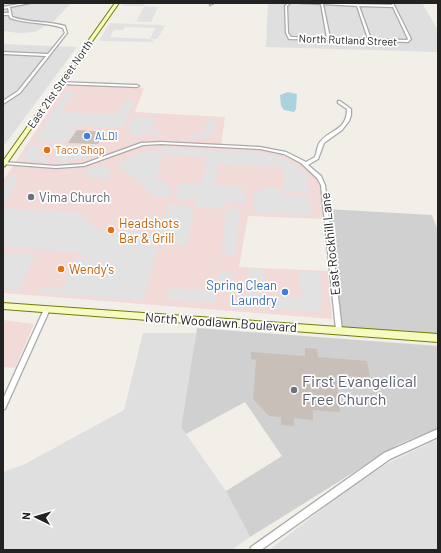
<svg xmlns="http://www.w3.org/2000/svg" width="441" height="553" viewBox="0 0 441 553" font-family="Barlow,sans-serif">
<style>
.residential{fill:#e0dfdf}
.commercial{fill:#f2dad9}
.religious{fill:#d0d0d0}
.parking{fill:#e2e2e2;fill-rule:evenodd}
.water{fill:#aad3df}
.building{fill:#c7bfb8}
.lines{fill:none;stroke-linecap:round;stroke-linejoin:round}
.street-casing{stroke:#a9a9a9;stroke-width:2.5}
.secondary-casing{stroke:#707d05;stroke-width:2}
.street{fill:#fff;fill-rule:evenodd}
.secondary{fill:#f7fabf;fill-rule:evenodd}
.shop-dot{fill:#3f7fe0;stroke:#fff;stroke-width:1.5}
.food-dot{fill:#e8710a;stroke:#fff;stroke-width:1.5}
.worship-dot{fill:#6b7280;stroke:#fff;stroke-width:1.5}
.labels{text-anchor:middle;stroke-width:3.5;stroke-linejoin:round;paint-order:stroke}
.far-street-label{font-size:11px;fill:#222;stroke:#fff}
.far-shop-label{font-size:11px;fill:#366cbe;stroke:#fff;text-anchor:start}
.far-food-label{font-size:11px;fill:#c56008;stroke:#fff;text-anchor:start}
.worship-label{font-size:13px;fill:#5b616d;stroke:#fff;text-anchor:start}
.food-label{font-size:13px;fill:#c56008;stroke:#fff;text-anchor:start}
.street-label{font-size:13px;fill:#222;stroke:#fff}
.shop-label{font-size:13px;fill:#366cbe;stroke:#fff;text-anchor:end}
.near-worship-label{font-size:16px;fill:#5b616d;stroke:#fff;text-anchor:start}
</style>
<rect width="100%" height="100%" fill="#f2efe9"/>
<g class="residential">
<path d="M3 3H71L54 21 35 32 20 33 3 31Z"/>
<path d="M268 3H422L438 30V52L266 47Z"/>
<path d="M3 44 77 47 3 147Z"/>
<path d="M143 333H196L181 427 226 491 250 537 232 550H3V472L25 464 124 410Z"/>
<path d="M438 439V550H269L356 483 386 464Z"/>
</g>
<g class="commercial">
<path d="M66 85 144 88 135 112 225 117 221 146 260 148 285 153 306 164 323 185 327 219 248 216 239 267 328 271 332 319 3 293V181Z"/>
<path d="M3 320 34 324 15 368 3 367Z"/>
</g>
<g class="religious">
<path d="M326 209 432 215 438 231V338L339 330Z"/>
<path d="M197 328 438 346V428L399 444 250 537 226 491 282 456 245 402 186 434 181 427Z"/>
</g>
<g class="parking">
<path d="M124 3H146L144 6 158 7 151 22H136L144 6H122Z"/>
<path d="M110 23 160 25 165 26 157 39H151L154 42 101 41 100 39ZM125 27 155 28V29L150 39 110 37 114 30H123Z"/>
<path d="M66 92H74L62 112 117 114 124 100 135 101 123 128 78 126 71 138 61 143 34 141Z"/>
<path d="M133 117 154 118 152 129 161 133 160 137 147 133 134 137 130 132 129 127Z"/>
<path d="M207 119 217 120 213 133 208 137 190 139V135L200 133 205 129Z"/>
<path d="M30 145H42L35 156 51 157 48 162 26 161 27 159 22 158Z"/>
<path d="M63 146 92 147 99 150 85 159 68 160 66 163 54 162Z"/>
<path d="M162 148 255 152 275 155 293 163 307 174 309 193 283 191V167L218 164 215 185 240 186 246 192 245 203 226 202 225 209 195 207 196 200 176 199 178 189 177 185 178 183 202 184 207 157 161 154Z"/>
<path d="M150 149 163 155 157 176 172 189 170 198 156 197 116 164Z"/>
<path d="M103 165 111 172 108 179 88 178 89 174 85 175V171Z"/>
<path d="M15 175 17 183 3 205V187L10 176Z"/>
<path d="M262 187 282 189V194L310 196 311 216 253 213 254 192 258 193Z"/>
<path d="M168 204 186 206 194 209 187 245 166 243 160 235 144 301 40 293 42 287 62 289 74 260 87 256 81 253 3 247V208L80 213 98 230 160 234Z"/>
<path d="M236 209H240L235 256 221 253 226 211Z"/>
<path d="M6 253 36 254 18 291 3 290V258Z"/>
<path d="M249 268 264 269V295L302 298 299 270 320 273 322 310 317 312 251 307V296H247Z"/>
<path d="M219 270 234 273 231 293 216 292 214 303 166 299 169 288 216 291Z"/>
</g>
<path class="water" d="M288 92 297 94 296 109 294 112 284 110 281 106 280 95Z"/>
<g class="building">
<path d="M77 130 103 132 98 144 68 143Z"/>
<path d="M305 348 317 349 318 357 367 361 370 378 336 375 340 412 313 410V420L294 418V426L281 425V417L269 416 253 399 256 360 251 359V352L305 356Z"/>
</g>
<g class="lines">
<defs>
<g id="street">
<path d="M25 3H30L10 7 12 17C29 23 48 21 65 26L67 33 20 93 3 104V101L18 91 46 56 4 54H3V52L48 54 65 33 63 28C46 22 27 24 10 18L9 15H3V13H9L8 8 3 9V7Z"/>
<path d="M211 3H214L210 5Z"/>
<path d="M288 3H290L287 6 288 33 291 37 327 38 321 4 300 3 392 5 391 3H393L411 39 408 42 371 41 370 42 368 41 330 40 329 41 328 40 289 39 286 33 285 6ZM323 4 357 6 368 39 330 38ZM359 6 393 7 408 39 407 40 371 39Z"/>
<path d="M59 82 137 85 139 86 137 87 60 84 58 83Z"/>
<path d="M338 101H340L351 109V115L349 121 342 130 324 143 318 159 308 165 321 176 325 185 342 330 341 332 339 333 337 332 336 330 321 185 317 178 301 163 284 154 260 149 161 144 143 145 84 166 56 168 3 164V162L56 166 83 164 141 143 161 142 260 147 286 152 306 162 315 157C317 152 317 146 320 142 330 129 347 131 347 109L338 103Z"/>
<path d="M45 307H49L50 309 5 409 3 410V399Z"/>
<path d="M438 429V437L390 459 261 550H250L251 547 384 453Z"/>
</g>
<g id="secondary">
<path d="M115 3H119L5 166 3 167V161Z"/>
<path d="M3 303 438 334V342L3 309Z"/>
</g>
</defs>
<use href="#street" class="street-casing"/>
<use href="#secondary" class="secondary-casing"/>
<use href="#street" class="street"/>
<use href="#secondary" class="secondary"/>
</g>
<g class="shop-dot">
<circle cx="87" cy="136" r="4"/>
<circle cx="285" cy="292" r="4"/>
</g>
<g class="food-dot">
<circle cx="47" cy="150" r="4"/>
<circle cx="111" cy="230" r="4"/>
<circle cx="61" cy="269" r="4"/>
</g>
<g class="worship-dot">
<circle cx="31" cy="197" r="4"/>
<circle cx="294" cy="390" r="4"/>
</g>
<g class="labels">
<g class="far-street-label">
<text transform="translate(348 40) rotate(2)" y="4">North Rutland Street</text>
<text transform="translate(60 84) rotate(-55)" y="4">East 21st Street North</text>
</g>
<g class="far-shop-label">
<text x="95" y="140">ALDI</text>
</g>
<g class="far-food-label">
<text x="55" y="154">Taco Shop</text>
</g>
<g class="worship-label">
<text x="39" y="202">Vima Church</text>
</g>
<g class="food-label">
<text x="119" y="228">Headshots<tspan x="119" dy="15">Bar &amp; Grill</tspan></text>
<text x="69" y="274">Wendy's</text>
</g>
<g class="street-label">
<text transform="translate(330 244) rotate(-96)" y="5">East Rockhill Lane</text>
<text transform="translate(221 322) rotate(4)" y="5">North Woodlawn Boulevard</text>
</g>
<g class="shop-label">
<text x="277" y="290">Spring Clean<tspan x="277" dy="15">Laundry</tspan></text>
</g>
<g class="near-worship-label">
<text x="302" y="387">First Evangelical<tspan x="302" dy="18">Free Church</tspan></text>
</g>
</g>
<rect width="441" height="553" fill="none" stroke="#222222" stroke-width="8"/>
<g transform="translate(36 517) rotate(275)" stroke="#ffffff" stroke-width="3" paint-order="stroke">
<path d="M0-3L7 15L0 10L-7 15Z" fill="#222222"/>
<text y="-6" font-size="11" font-weight="bold" text-anchor="middle" fill="#222222">N</text>
</g>
</svg>
